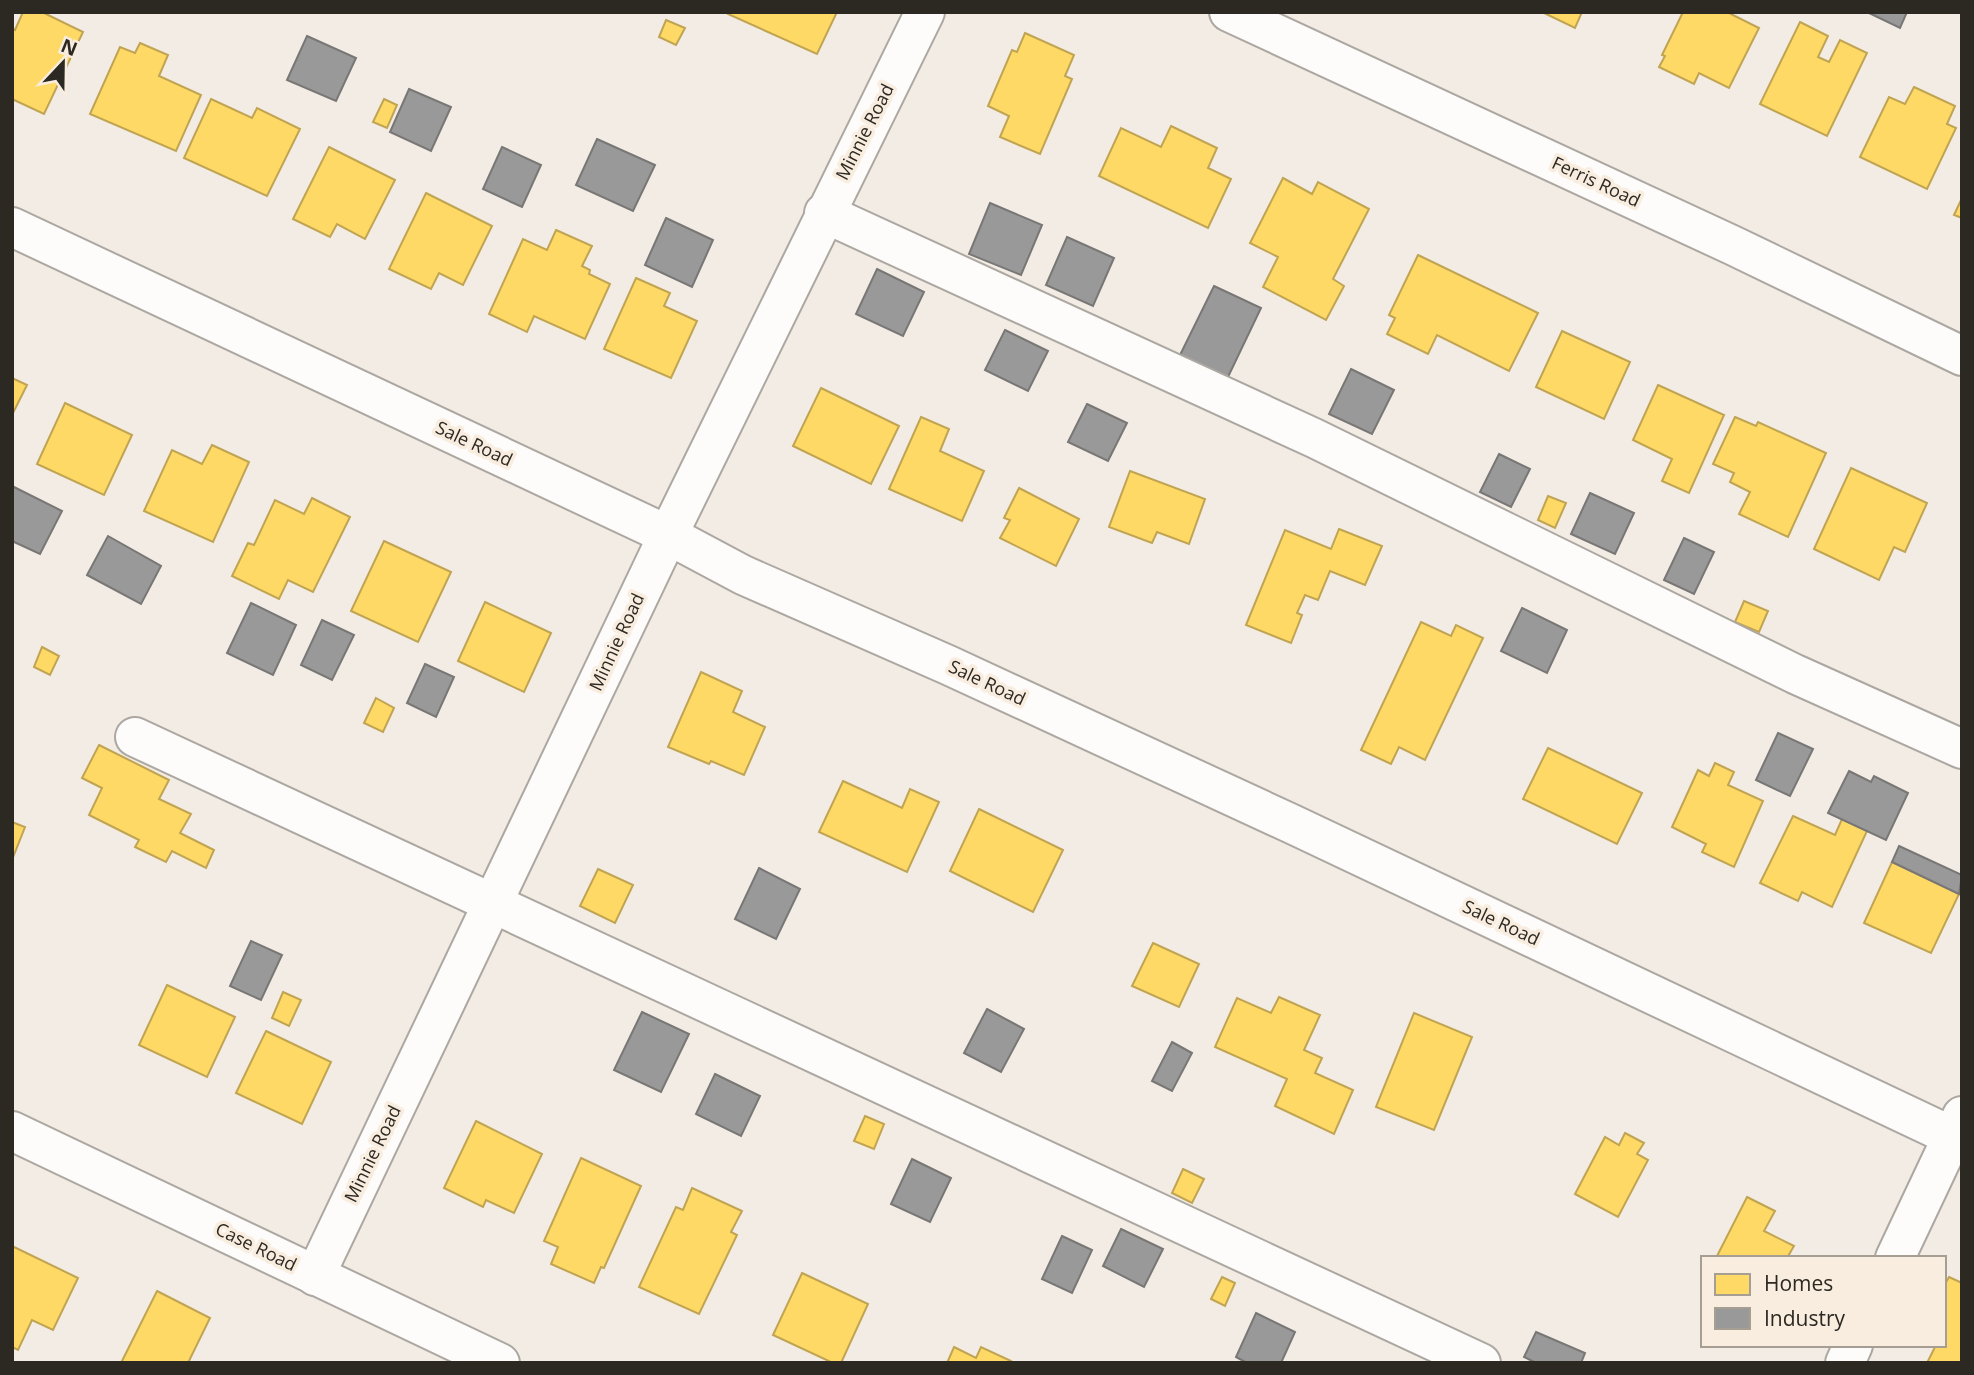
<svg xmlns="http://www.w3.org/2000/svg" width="1974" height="1375" viewBox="0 0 1974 1375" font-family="'Open Sans',sans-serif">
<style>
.homes{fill:#ffd966;stroke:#c0a452;stroke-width:2}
.industry{fill:#999;stroke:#787775;stroke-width:2}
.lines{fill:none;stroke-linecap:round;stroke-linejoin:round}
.minor-casing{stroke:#aca7a1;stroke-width:42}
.major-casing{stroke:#aca7a1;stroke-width:42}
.minor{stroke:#fdfcfb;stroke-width:38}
.major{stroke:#fdfcfb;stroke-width:38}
.labels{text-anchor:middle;stroke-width:7;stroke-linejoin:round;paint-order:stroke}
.street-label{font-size:18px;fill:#2c2822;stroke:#f8edde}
</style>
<rect width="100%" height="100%" fill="#f2ece4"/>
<g class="homes">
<path d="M23 12H42L83 32 44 114 12 99V28L15 30Z"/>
<path d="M729 12H837L817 54 728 14Z"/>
<path d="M1542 12H1582L1575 28Z"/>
<path d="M1683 12H1727L1759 28 1729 88 1699 73 1694 84 1659 67 1665 56 1662 55Z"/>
<path d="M666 20 685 28 676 45 659 37Z"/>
<path d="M1800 22 1828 36 1818 57 1829 62 1840 40 1867 53 1827 136 1760 104Z"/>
<path d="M1025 33 1074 55 1065 76 1072 79 1040 154 1000 137 1009 116 988 106 1012 50 1017 52Z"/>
<path d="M140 43 168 55 159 76 201 95 176 151 90 114 120 47 135 53Z"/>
<path d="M1914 87 1955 106 1947 124 1956 128 1927 189 1860 157 1889 97 1905 104Z"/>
<path d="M211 99 252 118 257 108 300 129 267 196 184 158Z"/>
<path d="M384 99 397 105 387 128 373 122Z"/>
<path d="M1171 126 1217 148 1208 168 1231 179 1208 228 1099 176 1121 128 1161 147Z"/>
<path d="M329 147 395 180 365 239 337 224 330 237 293 219Z"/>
<path d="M1283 178 1312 194 1318 182 1369 209 1333 279 1344 286 1326 320 1263 287 1278 257 1250 243Z"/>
<path d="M426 193 492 226 463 285 439 273 431 289 389 269Z"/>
<path d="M1962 198V218L1954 215Z"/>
<path d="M556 230 592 246 582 266 590 270 589 274 610 284 585 339 534 316 527 332 489 314 523 239 547 250Z"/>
<path d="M1418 255 1538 313 1509 371 1437 335 1428 354 1387 334 1395 318 1389 315Z"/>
<path d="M636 278 670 293 664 306 697 321 671 378 604 349Z"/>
<path d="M1562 331 1630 362 1604 419 1536 387Z"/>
<path d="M12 378 27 385 12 415Z"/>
<path d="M1658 385 1724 415 1689 493 1662 481 1672 459 1633 440Z"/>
<path d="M821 388 899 426 871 484 793 446Z"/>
<path d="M65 403 132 435 104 495 37 464Z"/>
<path d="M921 417 949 429 940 451 984 471 962 521 889 489Z"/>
<path d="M1735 417 1756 426 1758 422 1826 453 1788 537 1739 514 1750 492 1730 482 1734 473 1713 464Z"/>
<path d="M212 445 249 462 213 542 144 511 172 450 202 464Z"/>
<path d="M1851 468 1927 503 1905 552 1894 547 1879 580 1814 549Z"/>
<path d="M1130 471 1205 499 1189 544 1157 532 1152 543 1109 527Z"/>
<path d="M1019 488 1079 519 1056 566 1000 538 1010 520 1004 518Z"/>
<path d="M1548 496 1566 503 1555 528 1538 520Z"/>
<path d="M312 498 350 517 313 592 288 580 279 599 232 576 248 543 254 545 275 500 304 514Z"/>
<path d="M1339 529 1382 546 1365 585 1330 571 1318 600 1305 595 1297 613 1302 615 1291 643 1246 625 1285 530 1331 549Z"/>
<path d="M384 541 451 572 418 642 351 611Z"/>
<path d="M1744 601 1768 611 1759 632 1735 622Z"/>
<path d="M485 602 551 633 524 692 458 661Z"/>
<path d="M1421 622 1451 636 1456 625 1483 638 1425 760 1399 747 1391 764 1361 750Z"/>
<path d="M42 647 59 656 50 675 34 667Z"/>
<path d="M701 672 742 691 733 712 765 727 744 775 711 761 709 764 668 747Z"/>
<path d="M376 698 394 708 383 732 364 723Z"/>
<path d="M99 745 169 780 159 799 191 814 180 833 214 850 206 868 172 851 166 862 135 847 139 840 89 815 102 788 82 778Z"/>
<path d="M1548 748 1642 793 1617 844 1523 799Z"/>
<path d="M1715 763 1734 772 1728 785 1763 801 1734 867 1702 852 1706 844 1672 827 1698 770 1709 776Z"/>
<path d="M843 781 902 808 910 789 939 802 907 872 819 832Z"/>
<path d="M979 809 1063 850 1033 912 950 871Z"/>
<path d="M1793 816 1835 835 1842 819 1867 831 1832 907 1802 892 1798 901 1760 883Z"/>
<path d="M12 822 25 827 12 860Z"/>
<path d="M1892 862 1959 894 1931 953 1864 923Z"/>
<path d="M598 869 633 885 615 923 580 906Z"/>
<path d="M1153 943 1199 964 1179 1007 1132 986Z"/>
<path d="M167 985 235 1017 207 1077 139 1045Z"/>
<path d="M283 992 301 1000 289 1026 272 1018Z"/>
<path d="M1279 997 1320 1015 1304 1050 1322 1058 1315 1073 1353 1090 1334 1134 1275 1106 1287 1079 1215 1047 1237 998 1271 1013Z"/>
<path d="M1414 1013 1472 1037 1434 1130 1376 1107Z"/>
<path d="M266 1031 331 1062 302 1124 236 1093Z"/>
<path d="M865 1116 884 1124 874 1149 854 1141Z"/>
<path d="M476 1121 542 1154 514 1213 486 1200 483 1207 444 1188Z"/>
<path d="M1625 1133 1644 1143 1637 1154 1648 1160 1618 1217 1575 1194 1605 1137 1619 1145Z"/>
<path d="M581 1158 641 1186 604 1268 601 1267 594 1283 551 1264 558 1247 544 1241Z"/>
<path d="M1183 1169 1204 1179 1192 1203 1172 1193Z"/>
<path d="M692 1188 742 1211 731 1232 737 1235 699 1314 639 1287 676 1207 683 1210Z"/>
<path d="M1747 1197 1775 1211 1764 1231 1794 1246 1787 1258H1716Z"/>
<path d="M12 1246 78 1278 53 1330 32 1320 18 1350 12 1347Z"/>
<path d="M802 1273 868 1304 841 1363H833L773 1335Z"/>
<path d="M1222 1277 1235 1283 1225 1306 1211 1299Z"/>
<path d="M1949 1277 1962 1283V1363H1927L1936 1345H1944V1286Z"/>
<path d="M157 1291 210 1318 188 1363H121Z"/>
<path d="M954 1347 976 1358 981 1347 1011 1361 1010 1363H947Z"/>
</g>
<g class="industry">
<path d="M1867 12H1907L1900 28Z"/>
<path d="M307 36 356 58 336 101 287 80Z"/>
<path d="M409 89 451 107 431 151 390 132Z"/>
<path d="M597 139 655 165 633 211 576 185Z"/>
<path d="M502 147 541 165 522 207 483 189Z"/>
<path d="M990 203 1042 225 1021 275 969 254Z"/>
<path d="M666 218 713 240 692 287 645 265Z"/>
<path d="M1067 237 1114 258 1093 306 1046 285Z"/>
<path d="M877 269 924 292 903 336 856 314Z"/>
<path d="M1214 286 1261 308 1228 377 1180 355Z"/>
<path d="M1005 330 1048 351 1028 391 985 370Z"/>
<path d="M1351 369 1394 390 1372 434 1329 414Z"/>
<path d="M1087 404 1127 423 1108 461 1068 442Z"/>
<path d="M1499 454 1530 469 1511 507 1480 492Z"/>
<path d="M12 486 62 511 40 554 12 541Z"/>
<path d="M1590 493 1634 513 1615 554 1571 534Z"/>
<path d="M108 536 161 566 141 604 87 575Z"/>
<path d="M1684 538 1714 552 1694 594 1664 580Z"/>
<path d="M251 603 296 625 273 675 227 653Z"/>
<path d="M1522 608 1567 630 1547 673 1501 651Z"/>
<path d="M322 620 354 635 332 680 301 665Z"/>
<path d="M425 664 454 677 436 717 407 703Z"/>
<path d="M1778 733 1813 749 1790 796 1756 780Z"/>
<path d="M1849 771 1871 782 1874 776 1908 793 1886 840 1828 813Z"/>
<path d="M1899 846 1962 875 1959 894 1892 862Z"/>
<path d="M759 868 800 889 776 939 735 919Z"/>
<path d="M251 941 282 955 261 1000 230 986Z"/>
<path d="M987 1009 1024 1029 1001 1072 964 1053Z"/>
<path d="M642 1012 689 1034 661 1092 614 1070Z"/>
<path d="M1172 1042 1192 1053 1172 1091 1152 1081Z"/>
<path d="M715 1074 760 1096 741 1136 696 1114Z"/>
<path d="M912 1159 951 1178 930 1222 891 1204Z"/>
<path d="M1121 1229 1163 1249 1144 1287 1103 1266Z"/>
<path d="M1062 1236 1092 1250 1072 1293 1042 1279Z"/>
<path d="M1256 1313 1295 1332 1281 1363H1247L1236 1357Z"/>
<path d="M1536 1332 1585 1353 1581 1363H1536L1524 1357Z"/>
</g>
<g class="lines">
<defs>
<g id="minor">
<path d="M824 213 1314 438 1795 674 1962 749"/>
<path d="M12 227 668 535 743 575 948 665 1292 824 1962 1141"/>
<path d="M135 737 1481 1363"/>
<path d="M12 1131 500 1363"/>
<path d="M1895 1258 1962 1116"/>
<path d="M315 1276 668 535 925 12"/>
<path d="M1845 1363 1853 1345"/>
</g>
<path id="major" d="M1229 12 1732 245 1962 356"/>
</defs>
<use href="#minor" class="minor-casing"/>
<use href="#major" class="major-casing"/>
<use href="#minor" class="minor"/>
<use href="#major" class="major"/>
</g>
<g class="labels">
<g class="street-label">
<text transform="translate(865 132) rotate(-63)" y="6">Minnie Road</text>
<text transform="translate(1596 182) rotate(25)" y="6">Ferris Road</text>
<text transform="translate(474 444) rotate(25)" y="6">Sale Road</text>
<text transform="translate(617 642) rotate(-65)" y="6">Minnie Road</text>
<text transform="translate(987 683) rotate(25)" y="6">Sale Road</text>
<text transform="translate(1501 923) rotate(25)" y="6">Sale Road</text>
<text transform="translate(373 1154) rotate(-64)" y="6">Minnie Road</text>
<text transform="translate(256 1247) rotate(26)" y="6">Case Road</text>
</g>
</g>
<rect width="1974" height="1375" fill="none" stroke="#2c2822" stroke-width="28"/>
<rect x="1701" y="1256" width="245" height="91" fill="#f8edde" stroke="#a69e93" stroke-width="2"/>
<rect x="1715" y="1274" width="35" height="21" fill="#ffd966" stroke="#a69e93" stroke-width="2"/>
<text x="1764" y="1291" font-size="21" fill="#2c2822">Homes</text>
<rect x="1715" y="1308" width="35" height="21" fill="#999999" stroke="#a69e93" stroke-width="2"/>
<text x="1764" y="1326" font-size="21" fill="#2c2822">Industry</text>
<g transform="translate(63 63) rotate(22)" stroke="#f8edde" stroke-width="5" paint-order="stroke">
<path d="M0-5L12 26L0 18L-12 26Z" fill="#2c2822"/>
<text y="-10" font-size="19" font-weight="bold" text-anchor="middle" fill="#2c2822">N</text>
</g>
</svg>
